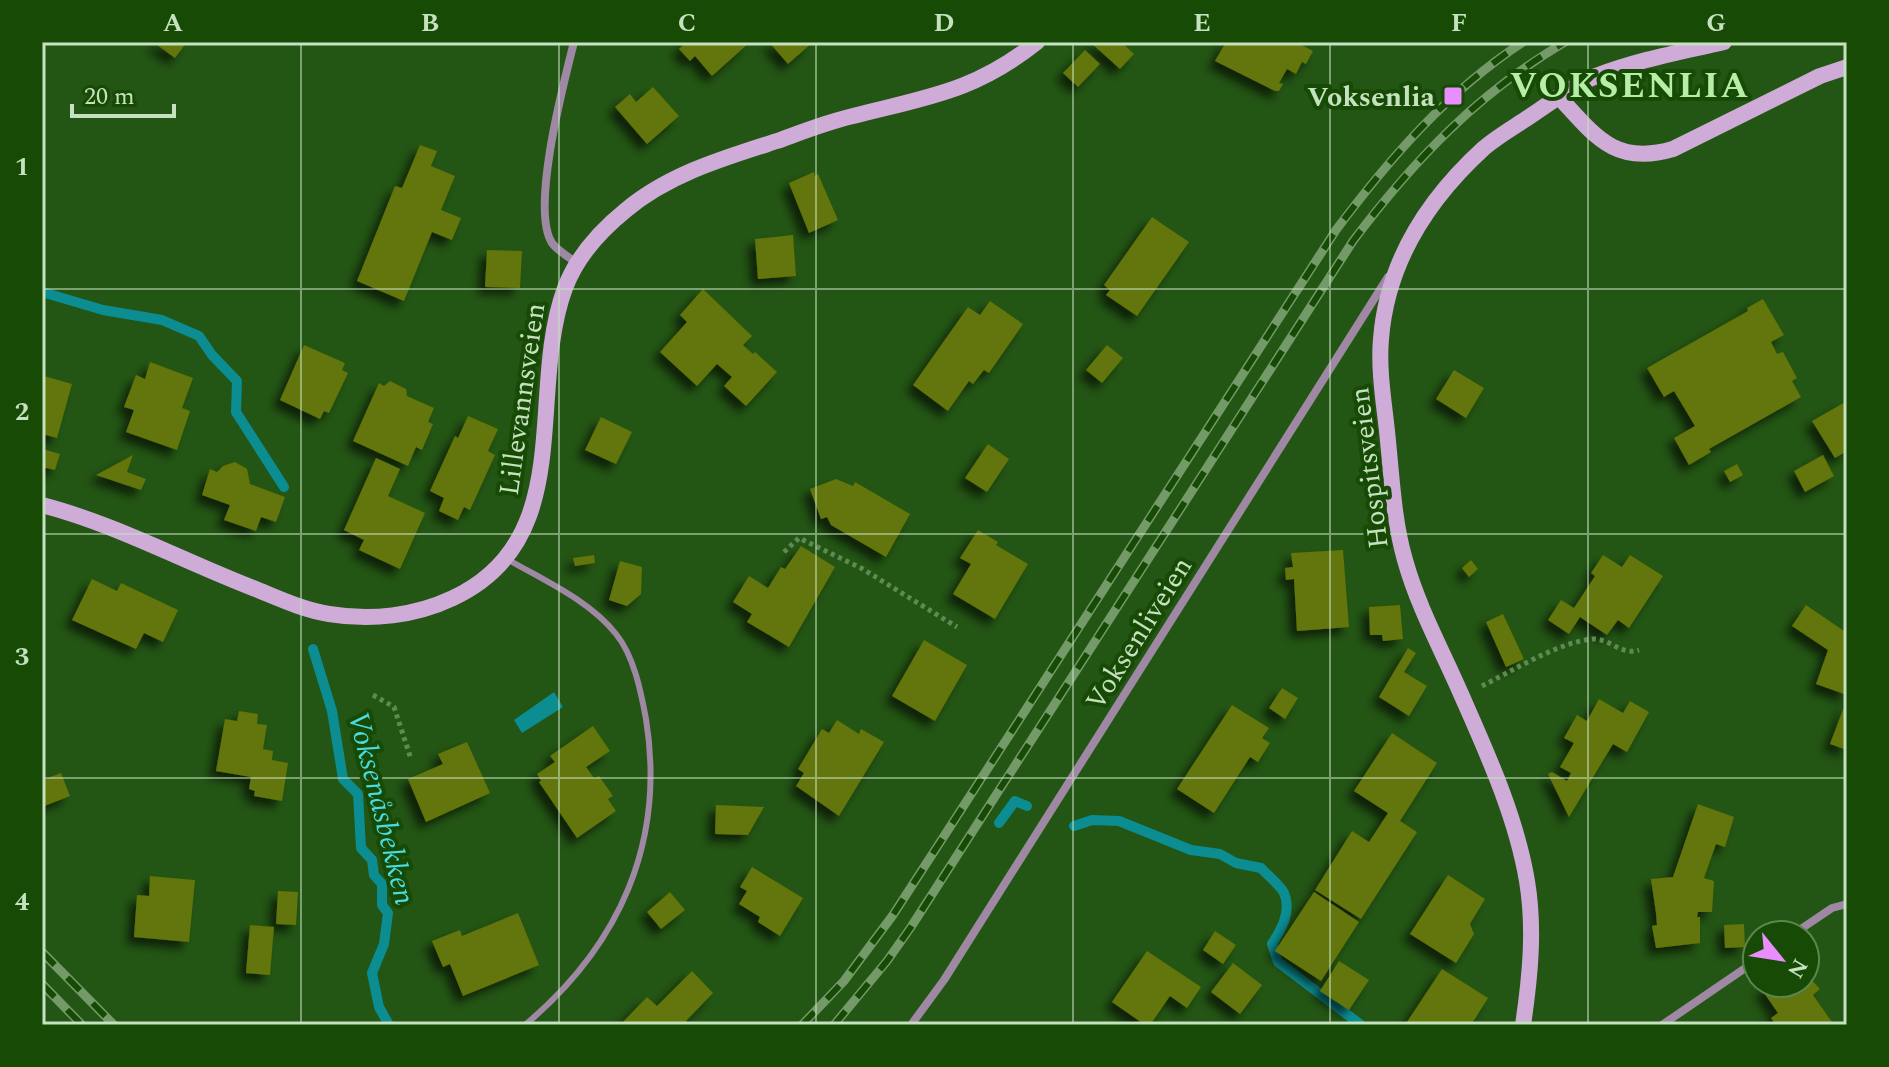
<svg xmlns="http://www.w3.org/2000/svg" width="1889" height="1067" viewBox="0 0 1889 1067" font-family="Spectral,serif">
<style>
.water{fill:#0b8d92}
.lines{fill:none;stroke-linecap:round;stroke-linejoin:round}
.stream{stroke:#0b8d92;stroke-width:10}
.building{fill:#647507;filter:url(#shadow)}
.path{stroke:#608a54;stroke-width:5;stroke-dasharray:4 4;stroke-linecap:butt}
.lane{stroke:#9e88a4;stroke-width:6}
.street{stroke:#9e88a4;stroke-width:8}
.secondary{stroke:#cfabd8;stroke-width:16}
.rail-casing{stroke:#739a68;stroke-width:9}
.rail{stroke:#174a05;stroke-width:6;stroke-dasharray:18;stroke-linecap:butt}
.grid{fill:none;stroke:#c6e1bf;stroke-width:2;stroke-opacity:0.55}
.poi-dot{fill:#e88eff;stroke:#174a05;stroke-width:3}
.labels{text-anchor:middle;stroke-width:8;stroke-linejoin:round;paint-order:stroke}
.poi-label{font-size:28px;font-weight:bold;fill:#c6e1bf;stroke:#174a05;text-anchor:end}
.street-label{font-size:28px;fill:#c6e1bf;stroke:#174a05}
.water-label{font-size:30px;font-style:italic;fill:#48dbe2;stroke:#174a05}
.district-label{font-size:36px;font-weight:bold;letter-spacing:2px;fill:#b6eea8;stroke:#174a05}
.neatline{fill:none;stroke:#c6e1bf;stroke-width:3}
.grid-label{font-size:26px;text-anchor:middle;font-weight:bold;fill:#c6e1bf}
</style>
<defs>
<filter id="shadow"><feDropShadow dx="-7" dy="7" stdDeviation="4" flood-color="#0009"/></filter>
</defs>
<rect width="100%" height="100%" fill="#235514"/>
<path class="water" d="M554 692 563 707 522 733 514 720Z"/>
<g class="lines">
<g class="stream">
<path d="M42 292 103 310 162 320 199 336 212 355 237 381 236 412 284 487"/>
<path d="M313 649 332 711 343 779 358 794 361 848 372 860 374 875 382 884V905L388 913 384 944 372 973 379 1007 389 1025"/>
<path d="M999 823 1015 801 1027 806"/>
<path d="M1074 826 1092 820 1119 821 1191 850 1220 854 1236 863 1261 868C1268 876 1280 885 1284 893 1292 911 1281 930 1272 944L1278 962 1361 1025"/>
</g>
</g>
<g class="building">
<path d="M153 42H187L175 58Z"/>
<path d="M682 42H750L712 76 695 56 690 61 679 49 684 44Z"/>
<path d="M769 42H813L788 64Z"/>
<path d="M1090 42H1121L1134 54 1120 69Z"/>
<path d="M1226 42H1296L1313 51 1306 64 1302 62 1296 74 1287 69 1279 83 1283 84 1279 91H1275L1215 61Z"/>
<path d="M1085 50 1100 64 1078 87 1063 73Z"/>
<path d="M653 87 679 116 647 144 615 107 630 94 636 102Z"/>
<path d="M420 145 437 151 431 166 455 176 441 210 461 218 452 240 432 232 404 301 357 281 395 186 402 188Z"/>
<path d="M814 172 815 176 818 174 838 220 809 233 789 183Z"/>
<path d="M1152 217 1189 242 1137 316 1106 295 1110 290 1104 285Z"/>
<path d="M793 235 796 276 758 279 755 239Z"/>
<path d="M487 250 522 251 520 288 485 287Z"/>
<path d="M703 289 752 336 743 345 753 354 755 352 777 372 746 406 724 386 732 377 717 364 697 386 660 352 687 322 680 315Z"/>
<path d="M1763 299 1784 335 1771 342 1777 354 1783 352 1797 378 1792 381 1801 397 1709 449 1711 452 1689 465 1674 438 1695 426 1674 391 1664 397 1647 368 1748 311 1747 308Z"/>
<path d="M990 301 1023 324 989 373 984 370 973 384 969 381 948 411 913 385 968 307 980 315Z"/>
<path d="M304 345 345 363 342 370 348 373 329 413 324 411 320 419 280 400Z"/>
<path d="M1107 345 1123 358 1102 383 1086 370Z"/>
<path d="M150 362 193 378 182 408 190 411 177 450 126 432 134 410 124 407 136 375 145 379Z"/>
<path d="M42 370 45 371 44 376 72 384 57 438 42 434Z"/>
<path d="M1454 370 1484 388 1466 418 1436 399Z"/>
<path d="M390 381 406 389 407 396 434 408 428 422 433 424 422 450 416 447 408 466 353 441 379 383 384 386Z"/>
<path d="M1847 401V451L1835 458 1812 421Z"/>
<path d="M468 416 498 429 488 451 495 455 470 510 464 507 458 520 439 511 444 498 430 491 455 436 458 438Z"/>
<path d="M601 417 632 432 616 464 585 450Z"/>
<path d="M988 444 1009 459 987 492 965 478Z"/>
<path d="M42 449 60 454 55 470 42 467Z"/>
<path d="M133 455 127 472 146 479 141 490 96 475Z"/>
<path d="M1823 455 1834 476 1805 492 1794 471Z"/>
<path d="M376 458 400 469 388 496 425 513 400 569 359 550 364 540 344 530Z"/>
<path d="M235 462 247 469 250 484 285 497 276 522 261 517 256 531 224 520 230 505 202 495 210 469 217 472 223 466Z"/>
<path d="M1737 464 1743 475 1730 482 1724 471Z"/>
<path d="M836 479 853 486 855 482 910 514 886 557 831 525 827 517 821 519 810 489Z"/>
<path d="M978 530 998 542 996 545 1028 564 995 619 953 594 971 564 960 558Z"/>
<path d="M801 546 835 567 789 647 747 622 752 614 733 602 749 576 768 588 781 567 785 569Z"/>
<path d="M1343 550 1349 627 1297 631 1294 579 1286 580 1285 568 1293 567 1291 553Z"/>
<path d="M594 555 595 563 575 566 573 558Z"/>
<path d="M1603 555 1622 567 1630 555 1663 576 1629 628 1618 620 1607 635 1580 617 1569 634 1548 620 1561 600 1574 608 1595 576 1591 573Z"/>
<path d="M1471 560 1478 569 1469 577 1462 568Z"/>
<path d="M620 561 642 567 641 594 627 606 609 600Z"/>
<path d="M92 579 117 591 121 583 178 610 163 642 144 633 136 649 72 620Z"/>
<path d="M1400 605 1403 639 1383 641 1382 635H1370L1369 607Z"/>
<path d="M1806 605 1847 633V695L1816 684 1828 650 1792 626Z"/>
<path d="M1503 614 1524 659 1506 667 1486 622Z"/>
<path d="M924 640 967 665 935 721 892 696Z"/>
<path d="M1408 648 1416 653 1404 672 1427 686 1409 716 1379 697Z"/>
<path d="M1282 688 1298 698 1285 719 1269 708Z"/>
<path d="M1599 699 1623 713 1630 701 1649 712 1627 752 1613 744 1569 817 1548 774 1552 772 1567 781 1571 773 1560 767 1574 743 1564 738 1577 715 1587 721Z"/>
<path d="M1847 699V750L1830 744Z"/>
<path d="M1232 705 1269 728 1262 738 1270 743 1258 762 1250 757 1214 813 1177 789Z"/>
<path d="M239 711 258 714 257 724 267 725 263 749 273 751 272 760 288 763 282 801 254 796 255 791 249 789 251 777 216 771 225 719 237 721Z"/>
<path d="M837 720 859 734 861 729 884 742 839 816 796 786 804 773 798 769 822 729 829 733Z"/>
<path d="M593 726 610 751 586 767 594 778 599 776 613 796 608 799 616 811 577 838 539 782 541 781 537 774 555 762 550 756Z"/>
<path d="M1392 733 1437 763 1400 821 1417 832 1361 919 1315 890 1352 831 1369 842 1388 813 1354 791Z"/>
<path d="M467 742 490 793 426 822 408 779 443 764 438 754Z"/>
<path d="M61 773 70 796 42 807V780Z"/>
<path d="M1698 804 1734 817 1725 847 1716 844 1704 878 1714 881 1712 912H1698L1697 917H1700V943L1656 948 1652 926 1657 925 1656 913 1651 879 1673 877Z"/>
<path d="M716 805 764 807 748 835 715 834Z"/>
<path d="M752 867 803 898 780 936 758 922 760 917 739 904 747 891 740 887Z"/>
<path d="M1448 875 1485 899 1470 924 1474 934 1456 963 1410 934Z"/>
<path d="M150 876 195 880 189 942 134 937 137 895 149 896Z"/>
<path d="M278 891 298 892 296 925 276 924Z"/>
<path d="M670 892 685 910 661 929 647 912Z"/>
<path d="M1314 892 1359 922 1321 981 1275 951Z"/>
<path d="M518 913 539 965 463 996 450 964 443 967 432 941 460 930 462 936Z"/>
<path d="M1744 924 1745 947 1725 948 1724 925Z"/>
<path d="M250 925 274 927 270 975 246 973Z"/>
<path d="M1215 931 1236 945 1223 964 1203 950Z"/>
<path d="M1147 951 1201 987 1187 1008 1170 996 1150 1025H1145L1112 1002Z"/>
<path d="M1339 961 1369 980 1349 1010 1320 991Z"/>
<path d="M1233 963 1262 985 1240 1014 1211 992Z"/>
<path d="M1442 969 1488 998 1471 1025H1405Z"/>
<path d="M692 971 713 993 686 1021 690 1025H620L647 997 657 1006Z"/>
<path d="M1805 973 1820 989 1813 995 1834 1025H1776L1771 1018 1778 1013 1762 990 1772 983H1805Z"/>
</g>
<g class="lines">
<g class="path">
<path d="M784 552 799 538 861 568 957 627"/>
<path d="M1482 686C1514 670 1557 643 1592 639 1610 638 1621 656 1639 650"/>
<path d="M373 695 394 707 411 759"/>
</g>
<path class="lane" d="M507 559C543 580 589 600 616 634 634 656 641 692 646 719 666 843 619 946 525 1025"/>
<g class="street">
<path d="M574 42C564 82 530 209 552 243 558 251 568 257 577 263"/>
<path d="M1792 935 1832 908 1847 904"/>
<path d="M911 1025 944 980 1388 277"/>
<path d="M1662 1025 1757 960"/>
</g>
<g class="secondary">
<path d="M1559 97C1595 136 1615 166 1673 149L1820 76 1847 67"/>
<path d="M42 505C115 524 183 561 253 588 278 598 303 610 329 614 371 621 415 616 453 598 579 539 526 394 565 288 577 256 600 231 626 210 669 174 724 158 777 141 802 132 827 122 853 116 927 97 974 92 1037 42"/>
<path d="M1523 1025C1530 978 1535 929 1527 881 1516 816 1487 753 1461 694 1442 650 1418 607 1405 560 1394 522 1392 481 1388 441 1385 408 1378 372 1381 339 1387 262 1428 199 1484 148 1498 136 1514 127 1529 117 1550 103 1572 86 1596 76 1637 60 1681 52 1724 42"/>
</g>
<defs>
<g id="rail">
<path d="M42 952 114 1025"/>
<path d="M42 984 82 1025"/>
<path d="M802 1025 844 981 893 915 1336 230C1390 158 1447 92 1523 42"/>
<path d="M834 1025 887 961 911 927 1353 241C1414 160 1477 94 1565 42"/>
</g>
</defs>
<use href="#rail" class="rail-casing"/>
<use href="#rail" class="rail"/>
</g>
<path class="grid" d="M301 42V1025M559 42V1025M816 42V1025M1073 42V1025M1330 42V1025M1588 42V1025M42 289H1847M42 534H1847M42 778H1847"/>
<rect class="poi-dot" x="1443" y="86" width="20" height="20" rx="4"/>
<g class="labels">
<g class="poi-label">
<text x="1435" y="106">Voksenlia</text>
</g>
<g class="street-label">
<text transform="translate(521 399) rotate(-82)" y="10">Lillevannsveien</text>
<text transform="translate(1368 468) rotate(-97)" y="10">Hospitsveien</text>
<text transform="translate(1138 633) rotate(-58)" y="10">Voksenliveien</text>
</g>
<g class="water-label">
<text transform="translate(382 808) rotate(76)" y="10">Voksenåsbekken</text>
</g>
<g class="district-label">
<text x="1630" y="97">VOKSENLIA</text>
</g>
</g>
<rect width="1889" height="1067" fill="none" stroke="#174a05" stroke-width="88"/>
<g transform="translate(1781 959) rotate(120)"><circle r="38" fill="#174a05" stroke="#5d864f" stroke-width="2"/>
<path d="M0-6L14 30L0 20L-14 30Z" fill="#e88eff"/>
<text y="-12" font-size="22" font-weight="bold" text-anchor="middle" fill="#c6e1bf">N</text>
</g>
<path d="M72 104v12h102v-12" fill="none" stroke="#c6e1bf" stroke-width="4"/>
<text x="84" y="104" font-size="24" fill="#c6e1bf" stroke="#174a05" stroke-width="6" paint-order="stroke">20 m</text>
<rect x="44" y="44" width="1801" height="979" class="neatline"/>
<g class="grid-label">
<text x="173" y="31">A</text>
<text x="430" y="31">B</text>
<text x="687" y="31">C</text>
<text x="944" y="31">D</text>
<text x="1202" y="31">E</text>
<text x="1459" y="31">F</text>
<text x="1716" y="31">G</text>
<text x="22" y="175">1</text>
<text x="22" y="420">2</text>
<text x="22" y="665">3</text>
<text x="22" y="910">4</text>
</g>
</svg>
